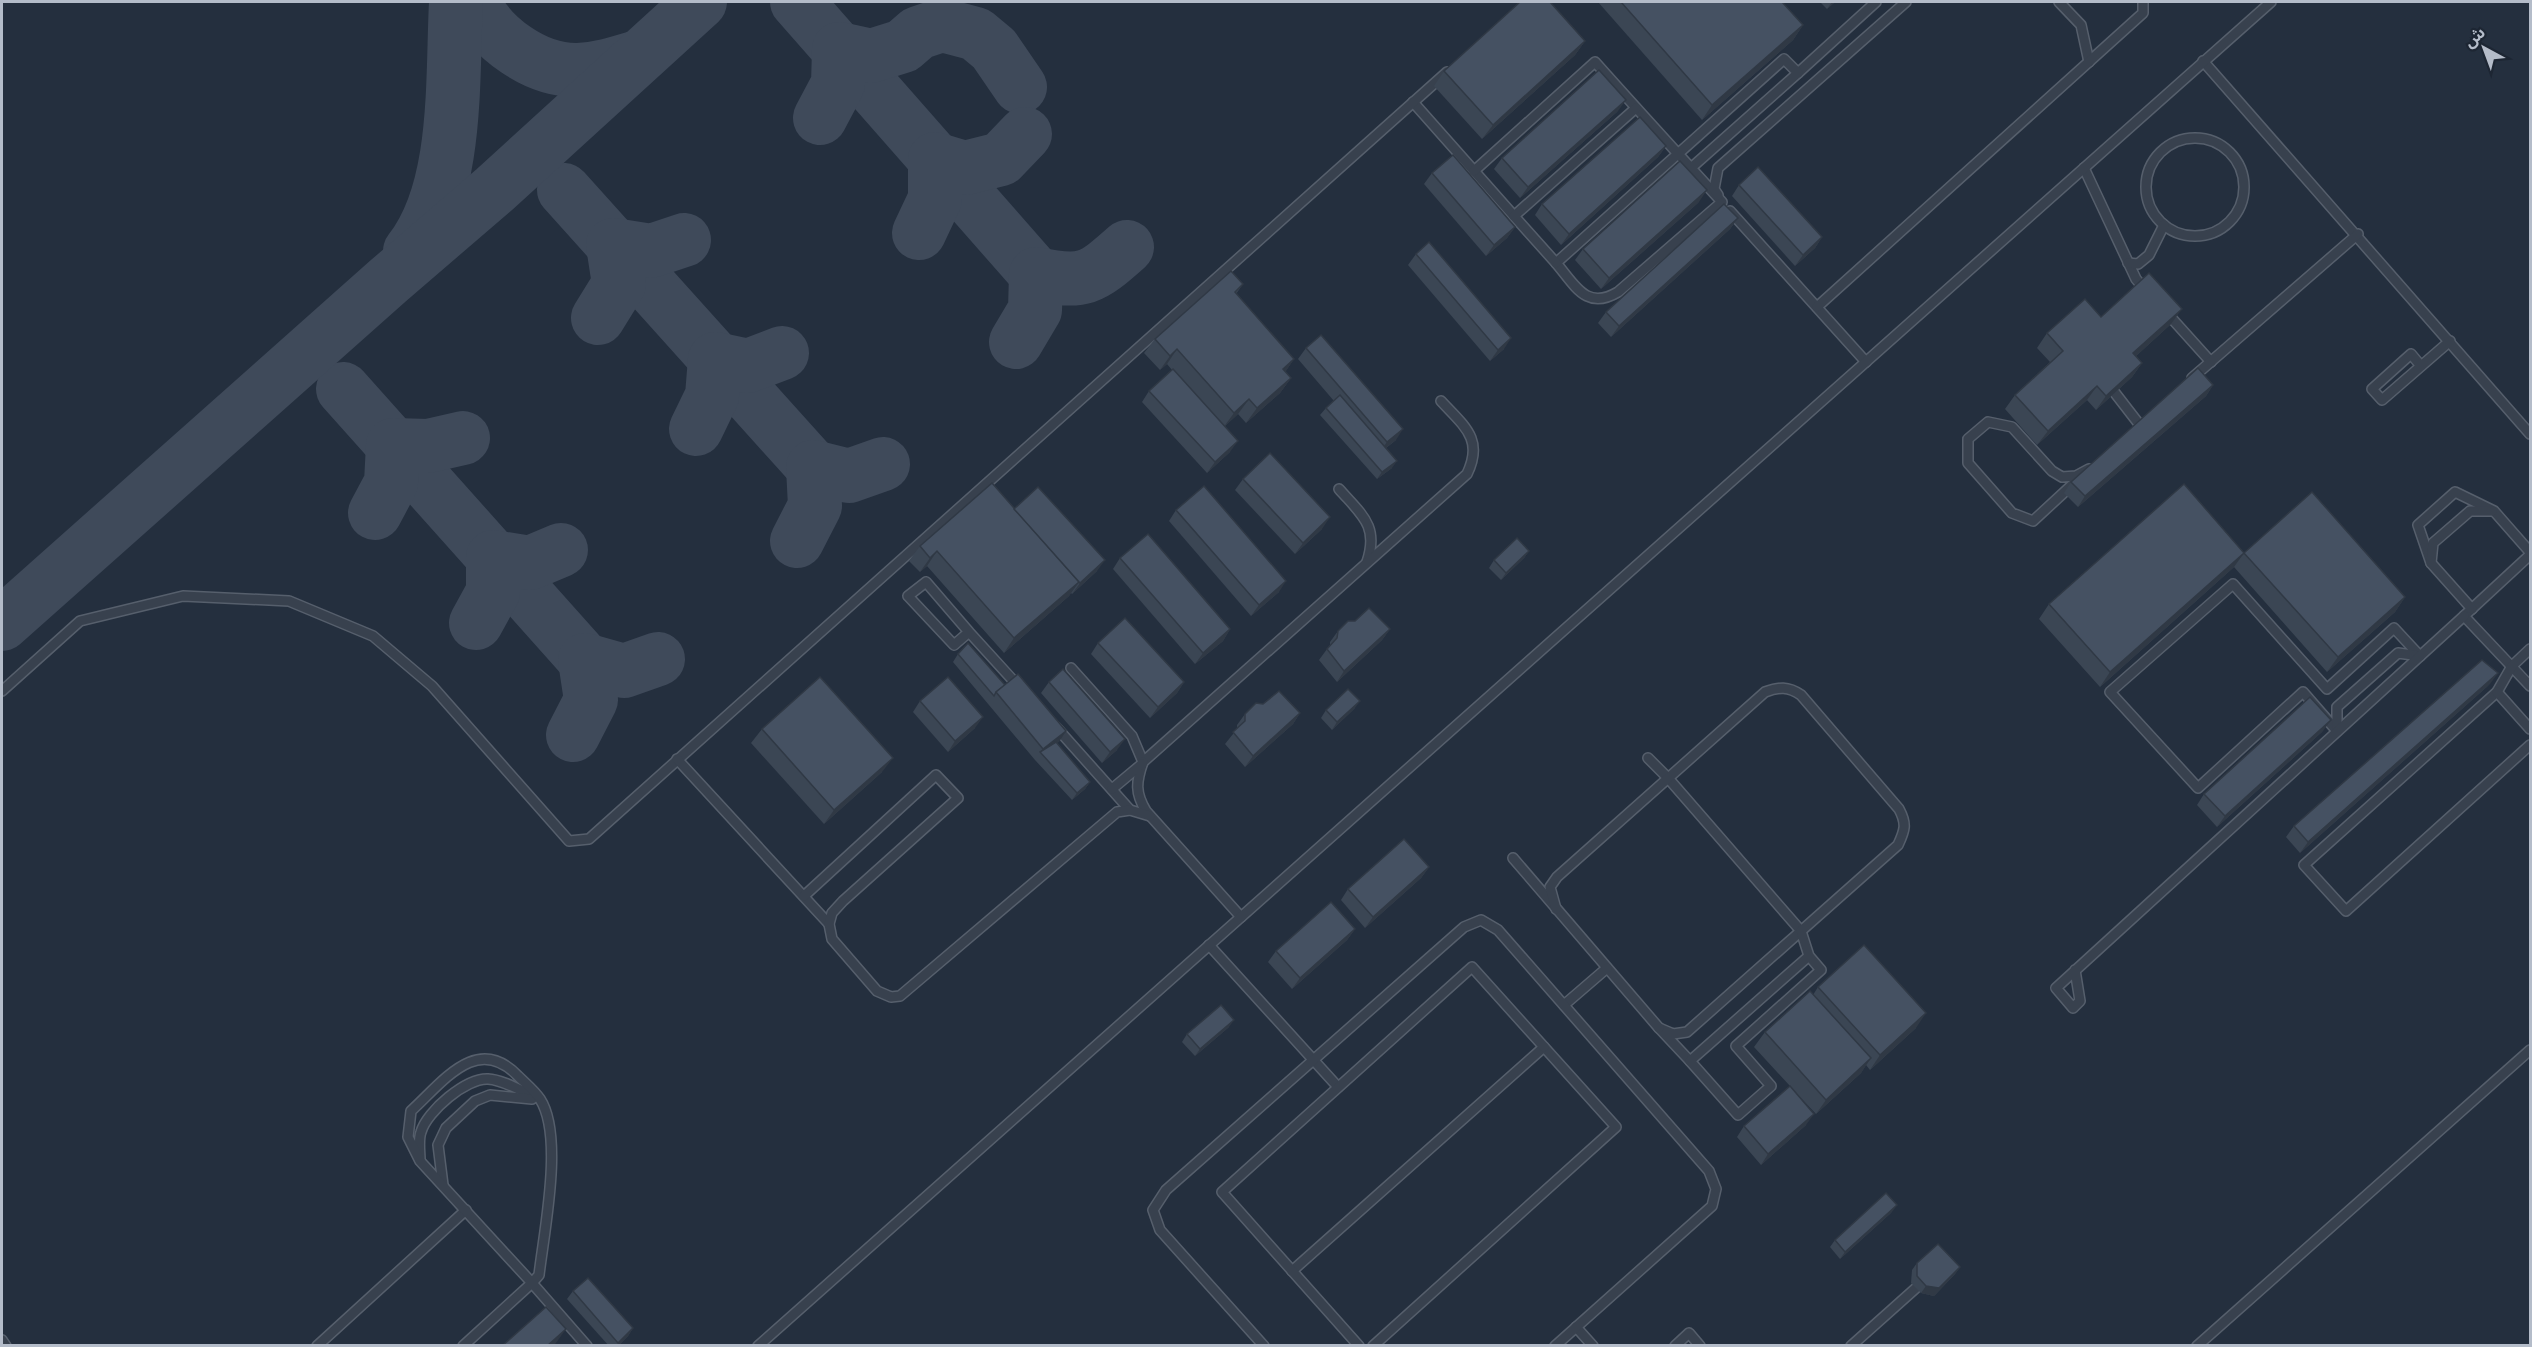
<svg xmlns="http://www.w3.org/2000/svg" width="2532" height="1347" viewBox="0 0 2532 1347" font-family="'Space Grotesk','Noto Sans Arabic',sans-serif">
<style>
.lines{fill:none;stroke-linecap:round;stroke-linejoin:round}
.taxiway{stroke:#3f4a5a;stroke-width:54}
.lane-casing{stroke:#565f6c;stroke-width:12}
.lane{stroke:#38414e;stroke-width:9}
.wall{fill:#3b4654}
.shaded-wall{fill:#303945}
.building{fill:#455162;stroke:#303945;stroke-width:1.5}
</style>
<rect width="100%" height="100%" fill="#242f3e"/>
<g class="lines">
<g class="taxiway">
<path d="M474 2C490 38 536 71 578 70 599 69 618 63 638 57"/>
<path d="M797 2 1036 274"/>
<path d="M820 118 838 84 839 49 871 56 903 46 918 33 942 25 976 34 994 49 1020 87"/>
<path d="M564 190 813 467"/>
<path d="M919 233 935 199V159L965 168 1001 159 1025 134"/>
<path d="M410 251C459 189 452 79 456 2"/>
<path d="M598 318 619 284 613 245 651 251 684 240"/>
<path d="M1016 342 1035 310 1036 274C1084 284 1091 279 1127 247"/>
<path d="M343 389 585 660"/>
<path d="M696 429 712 396 715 359 748 366 782 353"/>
<path d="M375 513 391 483 393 445 428 446 463 438"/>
<path d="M797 541 815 506 813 467 849 476 883 464"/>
<path d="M476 623 493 592V557L530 563 561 550"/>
<path d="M2 624 388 281 495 189 700 2"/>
<path d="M573 735 591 700 585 660 624 671 658 659"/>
</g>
<defs>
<g id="lane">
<path d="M2059 2 2081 25 2089 62"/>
<path d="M2203 61 2530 434"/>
<path d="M1798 73 1876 2"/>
<path d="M1413 102 1514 216"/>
<circle cx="2195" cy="187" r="49"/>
<path d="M2084 168 2136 279 2146 291"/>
<path d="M1474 171 1595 62C1637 109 1679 155 1722 202L1618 292C1586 311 1575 285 1556 263L1784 59 1798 73 1691 168"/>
<path d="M1718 195 1714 189 1718 168 1906 2"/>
<path d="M1730 211 1866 362"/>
<path d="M1556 263 1514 216 1636 108"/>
<path d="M2128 263 2138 264 2149 255 2164 225"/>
<path d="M1817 307 2143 13V2"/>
<path d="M2166 312 2211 362"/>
<path d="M2421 366 2411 354 2372 389 2382 400 2450 341"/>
<path d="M2192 378 2358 234"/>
<path d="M2115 393 2139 424"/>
<path d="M2072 485 2033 521 2012 513 1968 463V439L1988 422 2012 427 2052 471 2062 477 2076 476 2089 469"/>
<path d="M1339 489C1362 515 1379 526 1367 562"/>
<path d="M2530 555 2464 616 2530 686"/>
<path d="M2431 563 2418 525 2455 492 2494 511 2530 552"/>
<path d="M2472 609 2431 563 2433 543 2470 511H2492"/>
<path d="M969 632 926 582 908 596 954 645 969 632 1020 688"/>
<path d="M2530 649 2512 666 2497 692 2304 865 2346 911 2530 745"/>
<path d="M1071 668 1132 736 1143 762 1467 474C1484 439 1464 426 1441 401"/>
<path d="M2 691 80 621 183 596 289 601 373 636 432 686 569 841 589 839 1447 72"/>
<path d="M2497 692 2530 729"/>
<path d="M1056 727 1130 810"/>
<path d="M2337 731 2303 692 2198 788 2110 692 2233 584 2327 689 2394 628 2420 656"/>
<path d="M2337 731V707L2398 653 2420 656"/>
<path d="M1648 758 1668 778 1801 931 1687 1032 1673 1034 1659 1028 1690 1061"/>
<path d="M677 759 829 924"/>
<path d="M1143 762C1136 782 1135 793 1146 811L1241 917"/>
<path d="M1112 789 1142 764"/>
<path d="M1513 858 1659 1028"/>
<path d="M804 896 936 775 958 798 843 901 832 913 829 924 832 939 877 991 891 997 900 996 1117 812 1130 810 1150 816"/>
<path d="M1556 909 1550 887 1557 877 1765 692C1779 687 1788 686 1801 695L1899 809C1907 824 1905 830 1898 845L1801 931 1809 956 1821 970 1736 1046 1771 1086 1738 1115 1690 1061 1809 956"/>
<path d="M1209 945 1338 1087"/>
<path d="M2075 970 2080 1001 2073 1008 2056 988C2192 863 2329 740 2464 616"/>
<path d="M1564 1005 1607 968"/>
<path d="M420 1160C420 1151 418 1140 421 1132 427 1111 466 1078 488 1079 504 1080 521 1091 536 1097"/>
<path d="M443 1185 438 1145 446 1128 475 1101 490 1095 532 1099"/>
<path d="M1292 1271 1544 1047 1616 1127 1373 1346"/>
<path d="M1576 1327 1593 1346"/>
<path d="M2 1340 6 1346"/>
<path d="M317 1346 466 1210"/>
<path d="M463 1346 532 1283 420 1161 408 1137 411 1111C443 1082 477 1033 518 1076 525 1083 535 1091 540 1099 564 1136 544 1231 539 1275L532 1283 587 1346"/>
<path d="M758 1346 2271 2"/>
<path d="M1264 1346 1160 1230 1153 1210 1166 1190 1464 927 1481 920 1498 930 1709 1171 1716 1189 1712 1206 1555 1346"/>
<path d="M1359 1346 1222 1192 1472 967 1544 1047"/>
<path d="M1675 1346 1689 1333 1700 1346"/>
<path d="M1851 1346 1916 1288"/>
<path d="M2197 1346 2530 1050"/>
</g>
</defs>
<use href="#lane" class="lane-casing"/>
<use href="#lane" class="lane"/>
</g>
<g class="wall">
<path d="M1598 2H1782L1803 25 1793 40 1702 120Z"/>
<path d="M1820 2H1835L1827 9Z"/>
<path d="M1585 41 1575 55 1482 139 1434 86 1444 71Z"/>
<path d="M1618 111 1520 198 1494 169 1502 158Z"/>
<path d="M1666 146 1658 157 1561 245 1535 215 1542 204Z"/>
<path d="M1432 173 1515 227 1507 238 1486 256 1424 184Z"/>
<path d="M1739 185 1822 237 1815 248 1795 266 1732 196Z"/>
<path d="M1699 202 1601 289 1575 260 1583 249Z"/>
<path d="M1738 218 1730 229 1611 337 1598 323 1606 312Z"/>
<path d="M1416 254 1504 349 1490 361 1408 265Z"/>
<path d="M1243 284 1236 294 1294 359 1285 372 1291 378 1280 393 1246 423 1238 414 1225 426 1230 452 1207 473 1142 402 1149 391 1172 370 1167 364 1160 370 1144 353 1155 339Z"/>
<path d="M2101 317 2171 324 2136 356 2142 363 2132 377 2096 410 2087 400 2037 445 2005 409 2015 395 2050 362 2037 348 2047 333Z"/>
<path d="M1306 348 1396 440 1386 448 1392 468 1377 479 1320 415 1326 408 1334 401 1298 359Z"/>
<path d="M2213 385 2206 396 2078 507 2064 493 2071 482Z"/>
<path d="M1243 479 1322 529 1295 554 1235 490Z"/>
<path d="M1014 509 1097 571 1072 594 1071 593 1069 596 1004 653 927 566 920 572 909 561 920 546Z"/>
<path d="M1176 510 1279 592 1251 616 1169 521Z"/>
<path d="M1529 551 1524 558 1501 580 1489 568 1494 560Z"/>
<path d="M2244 553 2405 597 2395 612 2327 672 2234 567 2100 687 2039 619 2049 604Z"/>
<path d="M1120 558 1230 629 1223 641 1195 664 1113 569Z"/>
<path d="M1390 629 1382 640 1337 682 1319 660 1330 645V642L1338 631Z"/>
<path d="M1098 643 1184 682 1177 693 1150 718 1091 654Z"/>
<path d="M958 654 1005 685 1066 731 1057 743 1090 782 1085 789 1072 800 1035 760 953 662Z"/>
<path d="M1049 682 1117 750 1102 763 1041 693Z"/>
<path d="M2490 684 2300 853 2286 837 2294 826Z"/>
<path d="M920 701 975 728 948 752 913 712Z"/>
<path d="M1355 708 1332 730 1321 718 1326 710Z"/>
<path d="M1300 713 1293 724 1245 767 1225 744 1237 729V725L1245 714Z"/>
<path d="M762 729 882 772 824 824 751 743Z"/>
<path d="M2323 731 2217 827 2197 805 2204 794Z"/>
<path d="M1429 867 1421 878 1365 928 1341 900 1348 889Z"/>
<path d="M1355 929 1347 940 1292 989 1268 962 1276 951Z"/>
<path d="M1818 987 1916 1028 1870 1070 1866 1065 1861 1073 1816 1114 1795 1092 1806 1125 1761 1165 1737 1137 1744 1126 1790 1086 1754 1047 1765 1032 1813 995Z"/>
<path d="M1229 1027 1195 1056 1182 1042 1187 1034Z"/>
<path d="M1892 1212 1840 1259 1830 1247 1835 1240Z"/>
<path d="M1917 1263 1960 1267 1955 1274 1934 1296 1921 1293 1911 1283 1912 1270Z"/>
<path d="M573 1291 633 1328 628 1336 618 1346H609L567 1299Z"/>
</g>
<g class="shaded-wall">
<path d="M1832 2H1835L1827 9Z"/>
<path d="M1803 25 1793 40 1702 120 1712 105Z"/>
<path d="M1585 41 1575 55 1482 139 1493 125Z"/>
<path d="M1626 100 1618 111 1520 198 1528 187Z"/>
<path d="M1666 146 1658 157 1561 245 1569 234Z"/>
<path d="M1707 190 1699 202 1601 289 1609 278Z"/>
<path d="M1738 218 1730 229 1611 337 1619 326Z"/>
<path d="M1515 227 1507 238 1486 256 1494 245Z"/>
<path d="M1822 237 1815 248 1795 266 1803 255Z"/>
<path d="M2182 309 2171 324 2123 368 2133 353Z"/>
<path d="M1511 338 1504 349 1490 361 1498 350Z"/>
<path d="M1177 349 1167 364 1160 370 1170 356Z"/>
<path d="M1294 359 1284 374 1283 369Z"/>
<path d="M2142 363 2132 377 2096 410 2106 396Z"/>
<path d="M1291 378 1280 393 1246 423 1257 408Z"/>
<path d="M2213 385 2206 396 2078 507 2085 496Z"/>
<path d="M2097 386 2087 400 2037 445 2048 431Z"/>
<path d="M1249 399 1238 414 1223 428 1234 413Z"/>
<path d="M1403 429 1396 440 1379 453 1387 442Z"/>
<path d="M1238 441 1230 452 1207 473 1215 462Z"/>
<path d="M1397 461 1392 468 1377 479 1382 472Z"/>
<path d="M1330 517 1322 529 1295 554 1303 543Z"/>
<path d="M937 551 927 566 920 572 930 558Z"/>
<path d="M1529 551 1524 558 1501 580 1506 573Z"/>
<path d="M2244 553 2234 567 2100 687 2110 672Z"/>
<path d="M1105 560 1097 571 1072 594 1080 583Z"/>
<path d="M1286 581 1279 592 1251 616 1259 605Z"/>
<path d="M1079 582 1069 596 1004 653 1014 638Z"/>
<path d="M2405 597 2395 612 2327 672 2338 657Z"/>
<path d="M1230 629 1223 641 1195 664 1203 653Z"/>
<path d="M1390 629 1382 640 1337 682 1344 671Z"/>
<path d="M2498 673 2490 684 2300 853 2308 842Z"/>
<path d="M1184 682 1177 693 1150 718 1158 707Z"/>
<path d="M1360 701 1355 708 1332 730 1337 722Z"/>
<path d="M1300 713 1293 724 1245 767 1253 756Z"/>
<path d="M983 717 975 728 948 752 955 741Z"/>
<path d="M2331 720 2323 731 2217 827 2225 816Z"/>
<path d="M1066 731 1059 742 1042 754 1040 752 1043 749Z"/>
<path d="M1125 739 1117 750 1102 763 1110 752Z"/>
<path d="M893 758 882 772 824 824 834 810Z"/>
<path d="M1090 782 1085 789 1072 800 1077 793Z"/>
<path d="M1429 867 1421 878 1365 928 1373 917Z"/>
<path d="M1355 929 1347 940 1292 989 1300 978Z"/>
<path d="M1926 1013 1916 1028 1870 1070 1880 1055Z"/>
<path d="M1234 1020 1229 1027 1195 1056 1200 1049Z"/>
<path d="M1871 1058 1861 1073 1816 1114 1826 1100Z"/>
<path d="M1814 1114 1806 1125 1761 1165 1768 1154Z"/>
<path d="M1897 1205 1892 1212 1840 1259 1845 1252Z"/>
<path d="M1960 1267 1955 1274 1934 1296 1921 1293 1926 1286Z"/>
<path d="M633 1328 628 1336 618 1346H616Z"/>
<path d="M566 1329 556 1343 553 1346H547Z"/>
</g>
<g class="building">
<path d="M1520 2H1550L1585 41 1493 125 1444 71Z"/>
<path d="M1621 2H1782L1803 25 1712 105Z"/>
<path d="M1599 70 1626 100 1528 187 1502 158Z"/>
<path d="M1640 117 1666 146 1569 234 1542 204Z"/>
<path d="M1453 155 1515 227 1494 245 1432 173Z"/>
<path d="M1680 161 1707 190 1609 278 1583 249Z"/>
<path d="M1758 167 1822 237 1803 255 1739 185Z"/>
<path d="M1724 204 1738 218 1619 326 1606 312Z"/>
<path d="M1429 242 1511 338 1498 350 1416 254Z"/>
<path d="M1231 271 1243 284 1235 292 1294 359 1283 369 1291 378 1257 408 1249 399 1234 413 1177 349 1170 356 1155 339Z"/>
<path d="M2149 273 2182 309 2133 353 2142 363 2106 396 2097 386 2048 431 2015 395 2063 351 2047 333 2085 299 2101 317Z"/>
<path d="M1321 335 1403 429 1387 442 1306 348Z"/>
<path d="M2198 368 2213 385 2085 496 2071 482Z"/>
<path d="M1173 369 1238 441 1215 462 1149 391Z"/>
<path d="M1340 395 1397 461 1382 472 1326 408Z"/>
<path d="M1270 453 1330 517 1303 543 1243 479Z"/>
<path d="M992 483 1079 582 1014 638 937 551 930 558 920 546Z"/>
<path d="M2184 484 2244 553 2312 492 2405 597 2338 657 2244 553 2110 672 2049 604Z"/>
<path d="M1204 486 1286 581 1259 605 1176 510Z"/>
<path d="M1038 487 1105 560 1080 583 1014 509Z"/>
<path d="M1148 534 1230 629 1203 653 1120 558Z"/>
<path d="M1517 538 1529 551 1506 573 1494 560Z"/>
<path d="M1369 608 1390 629 1344 671 1327 649 1337 638 1338 631 1348 621H1355Z"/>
<path d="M1125 618 1184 682 1158 707 1098 643Z"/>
<path d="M968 643 1005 685 996 692 994 696 958 654Z"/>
<path d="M2482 660 2498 673 2308 842 2294 826Z"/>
<path d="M1063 669 1125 739 1110 752 1049 682Z"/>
<path d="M1018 674 1066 731 1043 749 996 692Z"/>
<path d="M820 677 893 758 834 810 762 729Z"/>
<path d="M948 677 983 717 955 741 920 701Z"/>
<path d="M1348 689 1360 701 1337 722 1326 710Z"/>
<path d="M1279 691 1300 713 1253 756 1233 732 1245 721V714L1256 703 1263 704Z"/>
<path d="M2310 697 2331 720 2225 816 2204 794Z"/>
<path d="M1056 742 1090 782 1077 793 1040 752Z"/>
<path d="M1404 839 1429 867 1373 917 1348 889Z"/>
<path d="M1331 902 1355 929 1300 978 1276 951Z"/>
<path d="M1864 945 1926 1013 1880 1055 1818 987Z"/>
<path d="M1810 991 1871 1058 1826 1100 1765 1032Z"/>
<path d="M1221 1005 1234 1020 1200 1049 1187 1034Z"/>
<path d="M1790 1086 1814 1114 1768 1154 1744 1126Z"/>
<path d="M1886 1193 1897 1205 1845 1252 1835 1240Z"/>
<path d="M1938 1244 1960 1267 1939 1288 1926 1286 1917 1276V1263Z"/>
<path d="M588 1278 633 1328 618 1343 573 1291Z"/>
<path d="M546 1307 566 1329 547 1346H502Z"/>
</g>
<rect width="2532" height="1347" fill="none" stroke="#b4bcc9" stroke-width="6"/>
<g transform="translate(2484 48) rotate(319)" stroke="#1d2633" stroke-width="4.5" paint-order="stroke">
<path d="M0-4.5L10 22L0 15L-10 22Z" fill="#b4bcc9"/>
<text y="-9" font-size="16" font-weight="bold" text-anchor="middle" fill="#b4bcc9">ش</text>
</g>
</svg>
